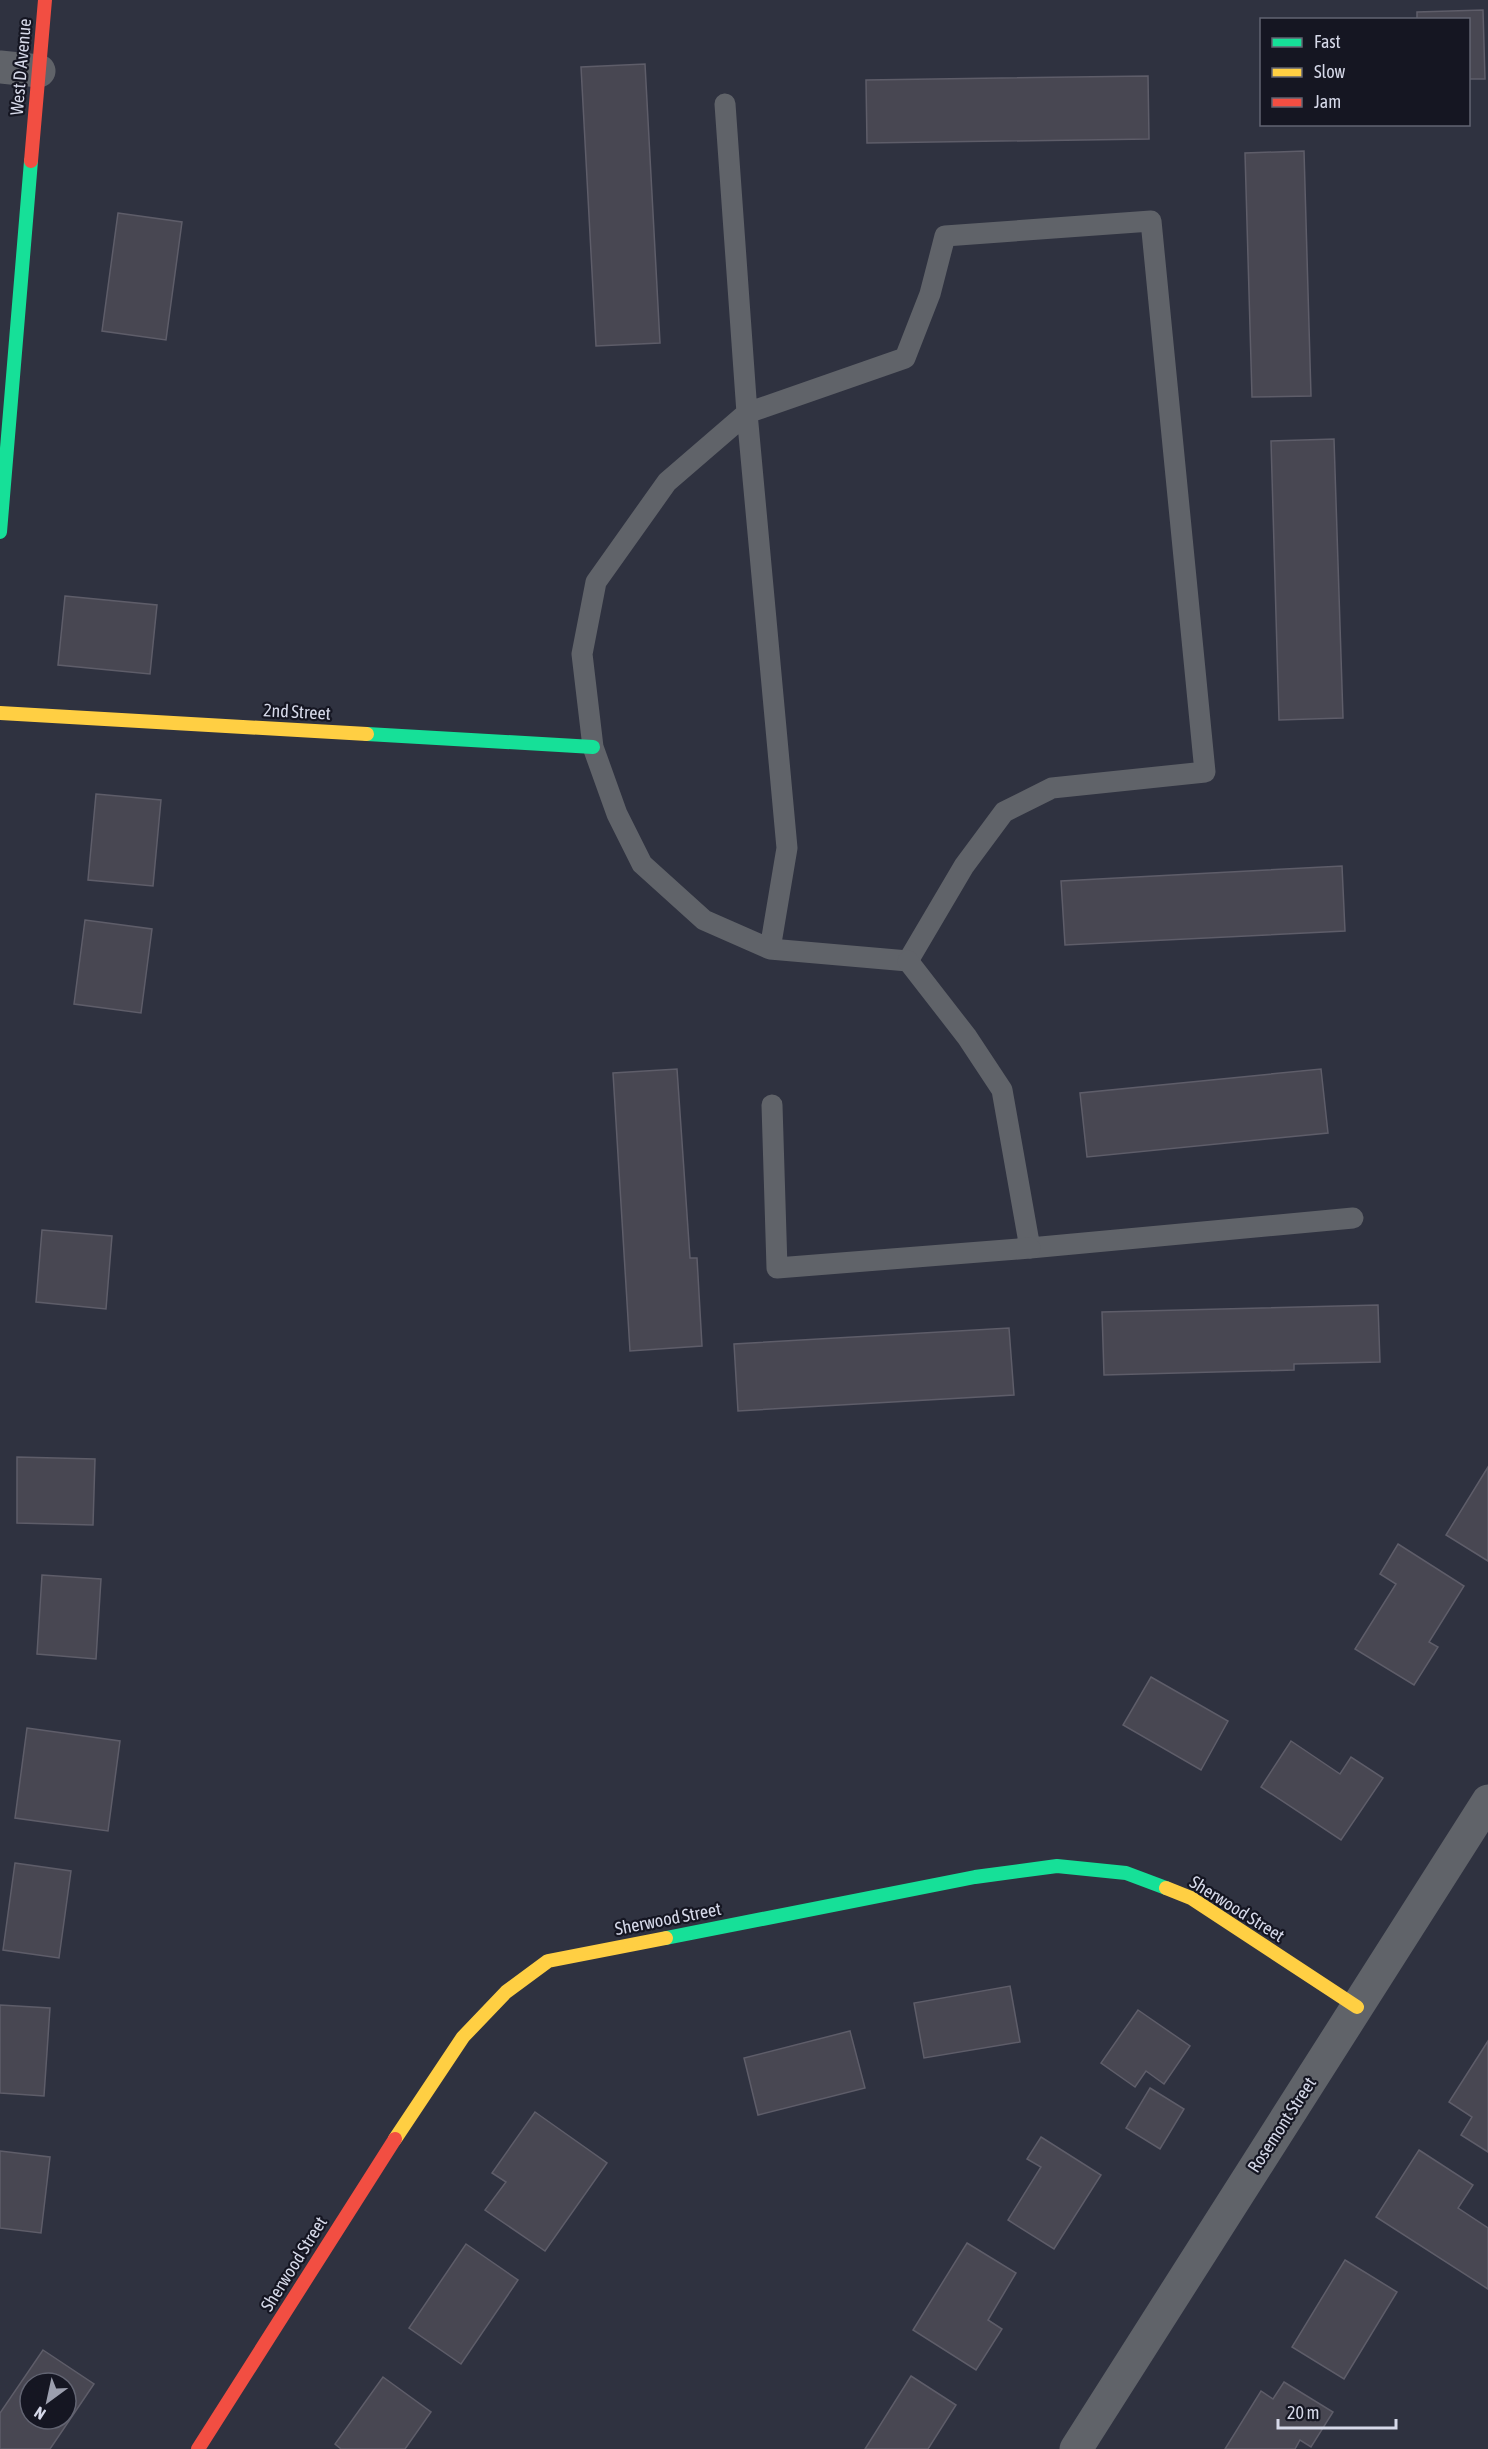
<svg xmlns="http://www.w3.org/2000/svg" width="1488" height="2449" viewBox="0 0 1488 2449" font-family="'Asap Condensed',sans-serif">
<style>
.building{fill:#484752;stroke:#5e5d69;stroke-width:1.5;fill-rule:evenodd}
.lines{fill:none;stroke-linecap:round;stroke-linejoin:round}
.lane{stroke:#606369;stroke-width:21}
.street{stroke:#606369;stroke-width:33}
.fast{stroke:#16e098;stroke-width:14}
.slow{stroke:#ffcf43;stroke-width:14}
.jam{stroke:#f24e42;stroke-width:14}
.labels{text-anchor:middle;stroke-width:4.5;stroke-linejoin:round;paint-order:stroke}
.street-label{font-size:18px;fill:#d6d9e9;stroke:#151622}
</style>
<rect width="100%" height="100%" fill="#2f3240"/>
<g class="building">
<path d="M1483 10 1485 79H1468V20H1417V12Z"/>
<path d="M645 64 660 343 596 346 581 67Z"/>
<path d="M1148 76 1149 139 867 143 866 80Z"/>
<path d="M1304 151 1311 396 1252 397 1245 153Z"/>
<path d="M118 213 182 222 166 340 102 331Z"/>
<path d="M1334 439 1343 718 1279 720 1271 441Z"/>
<path d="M65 596 157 605 150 674 58 665Z"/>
<path d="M96 794 161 800 153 886 88 880Z"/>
<path d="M1342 866 1345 931 1065 945 1061 881Z"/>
<path d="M85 920 152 929 141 1013 74 1004Z"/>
<path d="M677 1069 690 1258H697L702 1346 630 1351 613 1073Z"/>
<path d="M1321 1069 1328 1133 1087 1157 1080 1093Z"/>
<path d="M42 1230 112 1236 106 1309 36 1302Z"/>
<path d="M1378 1305 1380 1362 1294 1364V1370L1104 1375 1102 1312Z"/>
<path d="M1009 1328 1014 1395 738 1411 734 1344Z"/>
<path d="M17 1457 95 1459 93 1525 17 1523Z"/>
<path d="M1488 1467V1561L1446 1535Z"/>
<path d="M1398 1544 1464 1586 1429 1642 1438 1647 1414 1685 1355 1649 1396 1584 1380 1574Z"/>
<path d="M42 1575 101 1579 96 1659 37 1654Z"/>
<path d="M1151 1677 1228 1721 1201 1770 1123 1725Z"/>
<path d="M27 1728 120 1741 108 1831 15 1818Z"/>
<path d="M1291 1741 1340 1774 1351 1757 1383 1778 1341 1840 1261 1787Z"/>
<path d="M15 1863 71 1871 59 1958 3 1950Z"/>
<path d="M1010 1986 1020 2042 924 2058 914 2003Z"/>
<path d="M0 2005 50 2008 44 2096 0 2093Z"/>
<path d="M1138 2010 1190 2046 1164 2084 1146 2071 1135 2087 1101 2063Z"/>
<path d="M850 2031 865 2088 758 2115 744 2058Z"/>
<path d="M1488 2041V2152L1461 2135 1472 2117 1449 2102Z"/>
<path d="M1150 2088 1184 2109 1160 2149 1126 2128Z"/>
<path d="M535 2112 607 2163 545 2251 485 2210 506 2182 492 2173Z"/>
<path d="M1041 2137 1101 2175 1054 2249 1008 2220 1041 2167 1027 2159Z"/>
<path d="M1419 2150 1473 2185 1458 2208 1488 2228V2289L1376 2217Z"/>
<path d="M0 2151 50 2157 41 2233 0 2228Z"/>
<path d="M967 2243 1016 2273 988 2320 1002 2329 976 2370 913 2330Z"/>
<path d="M466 2244 518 2280 461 2364 409 2328Z"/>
<path d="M1345 2260 1397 2292 1344 2379 1292 2347Z"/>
<path d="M43 2350 94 2384 50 2449H0V2413ZM30 2383H66V2419H30Z"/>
<path d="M911 2376 956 2405 928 2449H865Z"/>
<path d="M383 2377 431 2412 405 2449H341L335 2444Z"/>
<path d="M1284 2382 1333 2412 1311 2447 1300 2440 1295 2449H1225L1261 2391 1273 2399Z"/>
</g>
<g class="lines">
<g class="lane">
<path d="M725 104 747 413 667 482 596 582 582 654 593 747 617 814 642 864 704 920 770 949 908 961 964 866 1004 812 1052 788 1205 772 1151 221 945 236 930 294 905 358 747 413 787 848 770 949"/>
<path d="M908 961 967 1037 1002 1090 1030 1248 1353 1218"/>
<path d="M772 1105 777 1268 1030 1248"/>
</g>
<g class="street">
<path d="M0 67 39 71"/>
<path d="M1076 2449 1488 1801"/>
</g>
<g class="fast">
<path d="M0 532 31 161"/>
<path d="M367 734 593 747"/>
<path d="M666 1938 975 1877 1057 1866 1126 1873 1166 1888"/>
</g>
<g class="slow">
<path d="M0 713 367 734"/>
<path d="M1166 1888 1191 1898 1357 2007"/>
<path d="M395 2139 463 2037 506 1992 548 1961 666 1938"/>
</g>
<g class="jam">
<path d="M31 161 45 0"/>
<path d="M198 2449 395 2139"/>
</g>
</g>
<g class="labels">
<g class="street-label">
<text transform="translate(21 67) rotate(-85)" y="6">West D Avenue</text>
<text transform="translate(297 712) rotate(3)" y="6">2nd Street</text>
<text transform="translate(1237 1909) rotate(32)" y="6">Sherwood Street</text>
<text transform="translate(668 1919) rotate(-11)" y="6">Sherwood Street</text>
<text transform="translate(1282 2125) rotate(-57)" y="6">Rosemont Street</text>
<text transform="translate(294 2264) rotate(-58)" y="6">Sherwood Street</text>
</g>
</g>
<rect x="1260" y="18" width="210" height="108" fill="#151622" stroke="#626472" stroke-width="1.5"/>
<rect x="1272" y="38" width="30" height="9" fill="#16e098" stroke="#626472" stroke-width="1.5"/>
<text x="1314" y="48" font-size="18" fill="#d6d9e9">Fast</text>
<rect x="1272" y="68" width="30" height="9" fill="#ffcf43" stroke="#626472" stroke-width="1.5"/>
<text x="1314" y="78" font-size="18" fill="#d6d9e9">Slow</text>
<rect x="1272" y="98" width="30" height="9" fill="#f24e42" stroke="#626472" stroke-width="1.5"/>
<text x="1314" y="108" font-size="18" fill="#d6d9e9">Jam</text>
<g transform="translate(48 2401) rotate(213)"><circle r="28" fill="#151622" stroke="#626472" stroke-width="1.5"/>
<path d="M0-4.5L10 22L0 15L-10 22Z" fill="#9c9fae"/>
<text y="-9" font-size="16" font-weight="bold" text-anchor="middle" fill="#d6d9e9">N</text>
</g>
<path d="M1278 2419v9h118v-9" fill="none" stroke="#d6d9e9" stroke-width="3"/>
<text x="1287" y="2419" font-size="18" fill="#d6d9e9" stroke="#151622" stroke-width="4.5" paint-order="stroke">20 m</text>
</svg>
